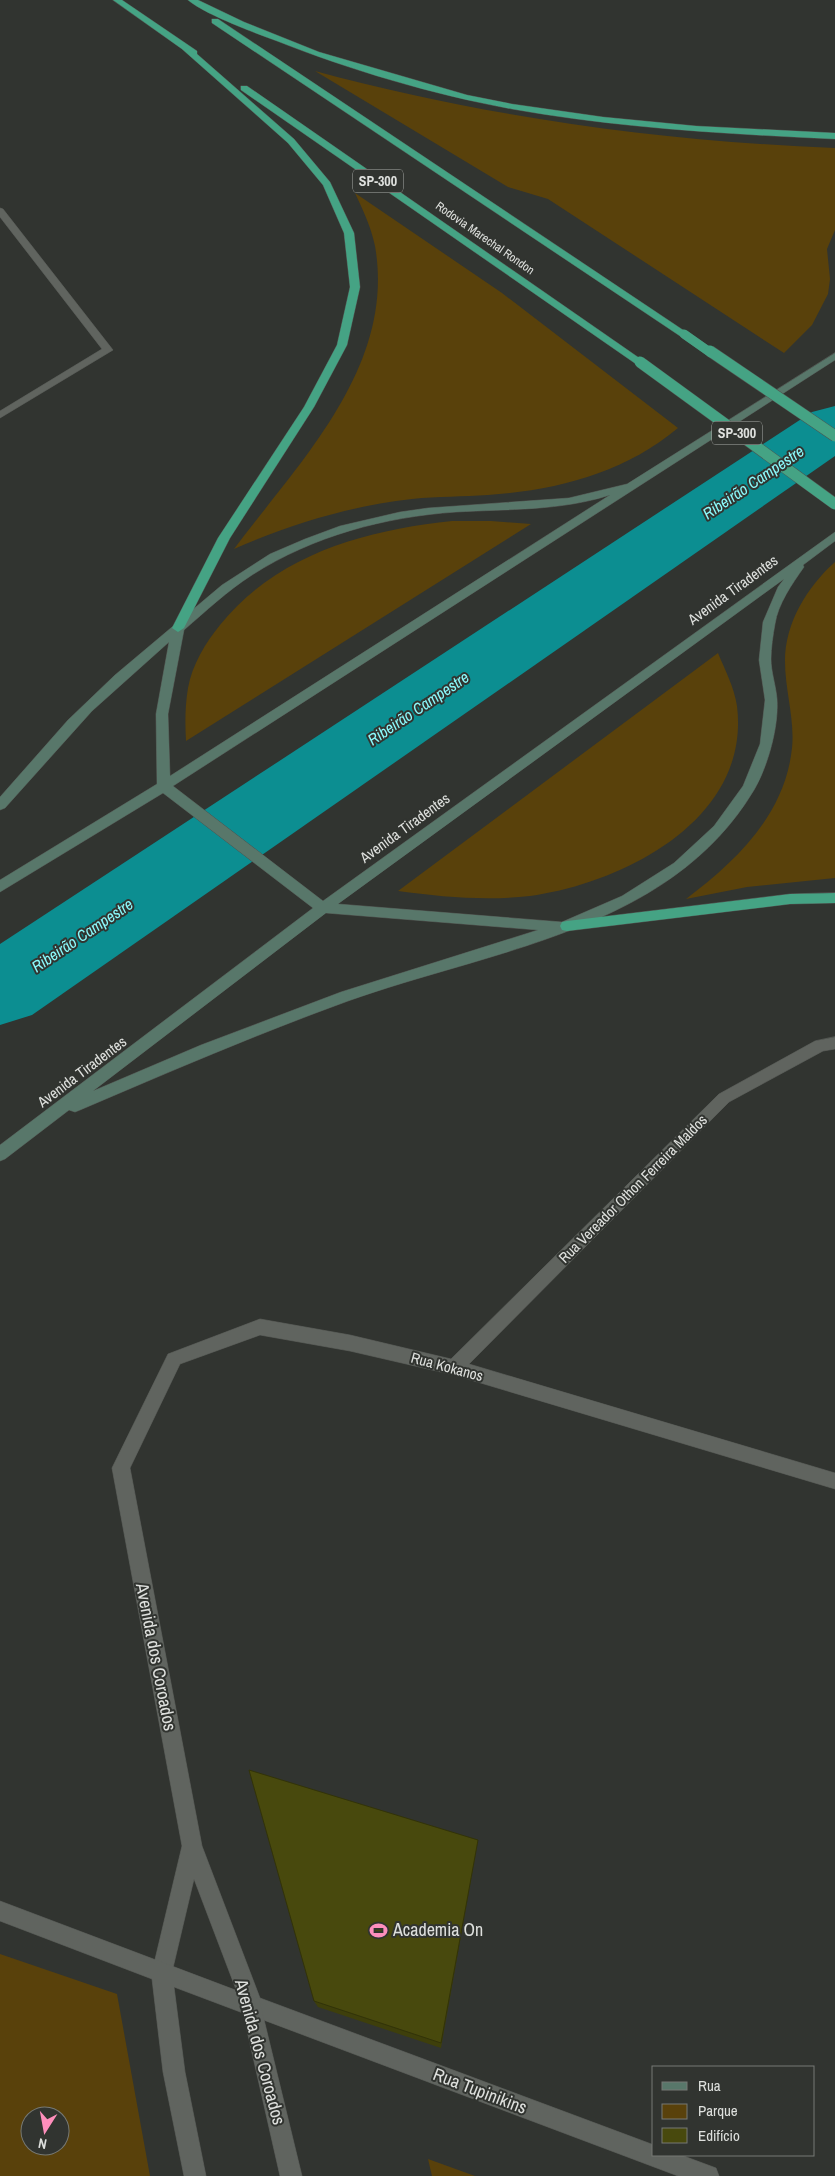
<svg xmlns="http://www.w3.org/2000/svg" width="835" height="2176" viewBox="0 0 835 2176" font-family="'Archivo Narrow',sans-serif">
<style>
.green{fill:#59410b;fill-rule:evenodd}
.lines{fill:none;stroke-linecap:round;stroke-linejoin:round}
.river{fill:#0c8e91;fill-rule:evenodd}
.minor-casing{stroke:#50534f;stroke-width:1}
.tertiary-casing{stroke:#50534f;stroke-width:1}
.secondary-casing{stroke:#50534f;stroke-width:1}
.motorway-casing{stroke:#50534f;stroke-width:1}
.minor{fill:#60645f;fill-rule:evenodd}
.tertiary{fill:#60645f;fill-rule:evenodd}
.secondary{fill:#58776a;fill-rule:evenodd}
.motorway{fill:#45a384;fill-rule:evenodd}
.motorway-bridge-far1-casing{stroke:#50534f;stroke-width:9;stroke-linecap:butt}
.motorway-bridge-casing{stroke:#50534f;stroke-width:12;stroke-linecap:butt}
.motorway-bridge-far1{stroke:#45a384;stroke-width:9}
.motorway-bridge{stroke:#45a384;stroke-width:11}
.wall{fill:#3e3f0b}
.building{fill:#48490d;stroke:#323309}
.labels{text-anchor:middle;stroke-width:4;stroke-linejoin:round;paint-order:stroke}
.far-street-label{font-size:12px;fill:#dee0dd;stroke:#313430}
.shield{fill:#313430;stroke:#aaaca9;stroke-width:1}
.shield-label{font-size:14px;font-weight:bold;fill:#dee0dd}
.street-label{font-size:15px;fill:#dee0dd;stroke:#313430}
.water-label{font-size:16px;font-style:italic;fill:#8bfafc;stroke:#313430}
.near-street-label{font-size:18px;fill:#dee0dd;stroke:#313430}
.near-poi-label{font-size:18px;fill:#dee0dd;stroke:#313430;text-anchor:start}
</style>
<rect width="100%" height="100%" fill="#313430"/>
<g class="green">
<path d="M315 71C485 117 659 141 835 148V230L827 249 830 279 828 294 812 325 784 353 548 199 508 187Z"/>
<path d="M355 193 502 293 678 428C624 473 558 490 488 495 463 497 438 496 412 499 350 506 291 524 234 549 300 461 396 366 375 246 371 227 363 210 355 193Z"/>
<path d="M452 521H491L531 524 186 741C185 723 185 706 188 688 192 665 206 642 220 625 277 554 366 530 452 521Z"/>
<path d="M835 562V878L747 887 686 899C736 861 785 815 792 748 795 719 785 691 785 661 785 623 807 587 835 562Z"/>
<path d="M718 653C725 670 734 687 737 706 751 819 624 883 530 896 486 901 442 897 398 891Z"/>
<path d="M0 1954 117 1994 150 2176H0ZM30 2116H60V2146H30Z"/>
<path d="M428 2159 475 2176H432Z"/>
</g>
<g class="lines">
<path class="river" d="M835 406V456L32 1015 0 1025V944L812 412Z"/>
<defs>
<g id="minor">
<path d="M0 208 3 209 113 350 0 418V411L102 349 0 217Z"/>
<path d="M835 1037V1049L823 1051 729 1102 469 1364 835 1473V1489L454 1375 350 1351 260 1335 180 1364 130 1468 202 1846 260 1998 654 2145V2155H681L716 2168 719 2176H678L245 2013 194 1879 172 1972 169 1979 162 1982 155 1979 152 1972 182 1846 112 1468 168 1354 260 1319 350 1335 451 1359 719 1094 815 1041Z"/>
</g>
<path id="tertiary" d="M0 1901 259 1999 302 2176H280L243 2013 174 1987 185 2072 206 2176H184L163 2072 152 1979 0 1921Z"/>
<path id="secondary" d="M835 353V360L173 786 323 901 835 532V541L803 565 804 567C792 584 778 604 775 624 773 635 771 648 771 659 771 672 776 686 777 699 779 726 768 766 754 790 670 931 490 950 348 1001 257 1034 169 1072 80 1110L75 1112 69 1110 5 1159 0 1161V1145L313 908 163 793 0 892V880L157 784 156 714 169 642 92 711 5 808 0 810V797L68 720 115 675 222 585 270 554 305 539 340 526 400 512 428 508 569 498 627 484ZM610 495 170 776 168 714 184 630C206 611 227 591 252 575 313 536 384 517 456 512 508 509 561 511 610 495ZM784 579 778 587 763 622 759 660 765 700 760 744 743 786 714 826 674 863 622 896 562 922 338 904ZM326 913 538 930 341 992 201 1045 93 1091Z"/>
<g id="motorway">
<path d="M113 0H122L197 51V54L294 139 330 182 354 233 360 287 347 345 314 407 230 538 184 628 178 632 172 628 218 538 304 407 337 345 350 287 344 233 323 185 288 143 182 49Z"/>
<path d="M188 0H198L244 22 319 52 467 95 512 104 603 117 696 126 835 133V139C727 134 619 128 512 109 435 95 350 70 277 41 255 33 204 14 188 0Z"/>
<path d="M212 19H218L689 334 684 337 680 336 212 23Z"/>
<path d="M241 86H247L645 362 644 364H636L241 90Z"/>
<path d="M835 893V903L790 904 567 931 562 930 560 926 562 922 567 921 790 894Z"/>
</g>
</defs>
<use href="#minor" class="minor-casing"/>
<use href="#tertiary" class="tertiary-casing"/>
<use href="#secondary" class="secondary-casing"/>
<use href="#motorway" class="motorway-casing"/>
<use href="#minor" class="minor"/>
<use href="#tertiary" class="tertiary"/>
<use href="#secondary" class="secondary"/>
<use href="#motorway" class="motorway"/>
<defs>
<path id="motorway-bridge-far1" d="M684 334 711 353"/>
<g id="motorway-bridge">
<path d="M710 351 835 436"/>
<path d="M640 362 835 504"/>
</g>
</defs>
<use href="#motorway-bridge-far1" class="motorway-bridge-far1-casing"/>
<use href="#motorway-bridge" class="motorway-bridge-casing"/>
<use href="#motorway-bridge-far1" class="motorway-bridge-far1"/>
<use href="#motorway-bridge" class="motorway-bridge"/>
</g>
<path class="wall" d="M478 1840 441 2048 318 2007 314 2001Z"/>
<path class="building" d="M249 1770 478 1840 441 2043 314 2001Z"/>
<defs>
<symbol id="stadium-bare" viewBox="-9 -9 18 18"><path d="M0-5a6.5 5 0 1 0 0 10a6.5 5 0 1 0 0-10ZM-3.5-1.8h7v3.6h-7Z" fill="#fe8ebc" stroke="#313430" stroke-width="2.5" paint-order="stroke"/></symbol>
</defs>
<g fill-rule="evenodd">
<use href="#stadium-bare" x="366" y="1918" width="25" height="25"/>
</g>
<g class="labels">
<g class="far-street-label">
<text transform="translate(485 238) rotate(35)" y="4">Rodovia Marechal Rondon</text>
</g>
<g class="shield">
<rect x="353" y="169.5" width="50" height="23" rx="4"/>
<rect x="712" y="421.5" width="50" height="23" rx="4"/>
</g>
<g class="shield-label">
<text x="378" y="186">SP-300</text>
<text x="737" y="438">SP-300</text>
</g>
<g class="street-label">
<text transform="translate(733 590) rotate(-36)" y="5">Avenida Tiradentes</text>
<text transform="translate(405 828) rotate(-36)" y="5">Avenida Tiradentes</text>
<text transform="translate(82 1072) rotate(-37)" y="5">Avenida Tiradentes</text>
<text transform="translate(633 1189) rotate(-45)" y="5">Rua Vereador Othon Ferreira Maldos</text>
<text transform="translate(447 1367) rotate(15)" y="5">Rua Kokanos</text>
</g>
<g class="water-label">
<text transform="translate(753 482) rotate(-34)" y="6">Ribeirão Campestre</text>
<text transform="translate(418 708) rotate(-34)" y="6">Ribeirão Campestre</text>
<text transform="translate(82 935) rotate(-34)" y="6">Ribeirão Campestre</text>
</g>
<g class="near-street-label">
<text transform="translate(156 1657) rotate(79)" y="6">Avenida dos Coroados</text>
<text transform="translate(260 2052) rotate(75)" y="6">Avenida dos Coroados</text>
<text transform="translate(480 2091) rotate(21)" y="6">Rua Tupinikins</text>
</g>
<g class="near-poi-label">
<text x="393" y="1936">Academia On</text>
</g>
</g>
<rect x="652" y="2066" width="162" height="90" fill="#313430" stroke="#767975"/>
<rect x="662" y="2082" width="25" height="8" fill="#58776a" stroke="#767975"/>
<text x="698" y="2091" font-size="15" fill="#dee0dd">Rua</text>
<rect x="662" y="2104" width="25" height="15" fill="#59410b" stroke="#767975"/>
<text x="698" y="2116" font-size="15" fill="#dee0dd">Parque</text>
<rect x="662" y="2128" width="25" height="15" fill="#48490d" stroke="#767975"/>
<text x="698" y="2141" font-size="15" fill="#dee0dd">Edifício</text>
<g transform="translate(45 2131) rotate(191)"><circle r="24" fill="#313430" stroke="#767975"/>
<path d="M0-4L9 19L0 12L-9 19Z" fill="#fe8ebc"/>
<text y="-8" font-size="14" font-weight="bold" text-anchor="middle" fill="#dee0dd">N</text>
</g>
</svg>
